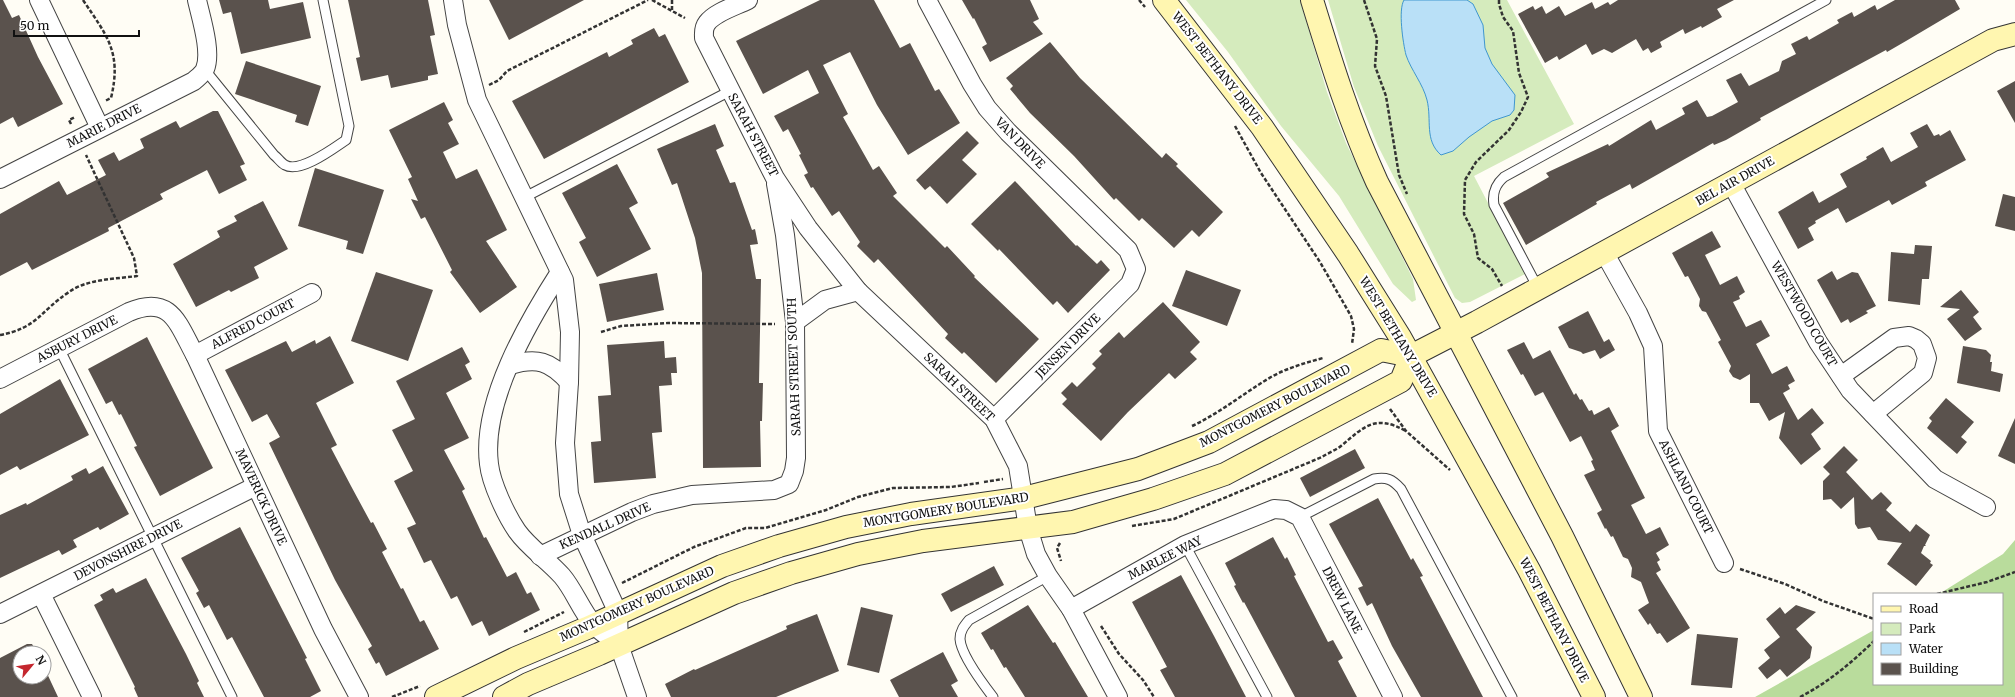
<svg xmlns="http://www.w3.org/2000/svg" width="2015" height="697" viewBox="0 0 2015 697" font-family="Merriweather,serif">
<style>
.green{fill:#d5ebbd}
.forest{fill:#b9dc9c}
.water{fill:#b9e0f7;stroke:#3f96cf}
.building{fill:#5a524d}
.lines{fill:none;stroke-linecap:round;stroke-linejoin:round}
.lane-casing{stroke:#444;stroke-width:11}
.street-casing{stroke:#444;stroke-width:20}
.secondary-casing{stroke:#333;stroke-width:24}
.path{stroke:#333;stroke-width:2.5;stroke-dasharray:4 2;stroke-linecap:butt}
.lane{stroke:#fff;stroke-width:9}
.street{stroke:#fff;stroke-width:18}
.secondary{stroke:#fff6b0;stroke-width:22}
.labels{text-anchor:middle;stroke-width:4;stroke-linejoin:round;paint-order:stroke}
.street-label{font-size:12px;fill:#111;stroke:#fff}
</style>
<rect width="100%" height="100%" fill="#fffdf5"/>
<g class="green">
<path d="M1186 0H1300L1327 92 1346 143 1413 279 1416 300 1412 302 1393 284 1339 196 1281 126 1228 52Z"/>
<path d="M1328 0H1507L1574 124 1474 176 1525 274 1470 302 1462 303 1455 298 1378 146 1354 87Z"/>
</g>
<path class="forest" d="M2015 540V697H1755L1874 630V684H2002V594H1939L2003 554Z"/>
<path class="water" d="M1404 0H1467L1473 4 1483 25 1485 48 1492 64 1515 95 1514 110 1510 115 1492 121 1469 137 1453 151 1441 155C1424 140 1432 120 1427 100 1423 84 1411 70 1406 55 1403 43 1398 10 1404 0Z"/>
<g class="building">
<path d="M0 0H3L12 18 19 15 38 57 63 104 18 127 13 117 0 124Z"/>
<path d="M219 0H268L270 9 303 2 311 38 241 54 231 12 223 14Z"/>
<path d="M348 0H428L435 35 430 36 438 74 428 76V80L391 88 388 75 361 81 356 58 360 57Z"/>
<path d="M489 0H584L509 40Z"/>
<path d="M820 0H874L900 48 910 43 935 91 939 89 960 123 908 155 877 105 850 52 823 65 848 114 843 117 873 170 879 166 897 193 893 196 945 248 947 246 975 276 974 277 1039 339 996 383 964 352 962 354 945 338 948 334 878 259 874 263 857 246 860 242 839 211 832 216 813 187 811 188 804 175 808 173 799 155 801 154 788 129 783 132 774 116 819 93 808 70 763 94 736 41Z"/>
<path d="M962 0H1030L1039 19 1033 22 1043 34 990 62 982 47 987 44 974 18 973 19Z"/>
<path d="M1618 0H1734L1717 9 1722 17 1702 28 1701 26 1685 34 1683 29 1660 42 1662 47 1651 53 1648 48 1643 51 1636 39 1612 53 1604 49 1592 55 1586 44 1559 60 1557 56 1545 63 1518 14 1533 6 1535 10 1542 6 1546 14 1559 6 1565 16 1592 2 1595 9 1608 2 1610 5Z"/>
<path d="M1895 0H1955L1960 9 1906 41 1887 52 1886 50 1760 118 1761 120 1726 140 1714 145 1713 143 1632 189 1630 184 1596 202 1597 204 1526 245 1503 203 1549 177 1546 173 1608 144 1609 146 1651 120 1656 130 1685 114 1682 108 1697 100 1707 117 1712 116 1738 102 1726 80 1741 73 1749 86 1779 71 1782 61 1796 54 1791 44 1807 36 1809 40 1839 23 1837 20 1852 12 1854 17 1875 5 1877 10Z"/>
<path d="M654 28 659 37 665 34 689 82 544 159 512 101 607 52 609 57 633 44 631 40Z"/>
<path d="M1050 42 1080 78 1162 158 1166 153 1178 164 1176 166 1223 212 1199 237 1192 230 1174 248 1142 218 1139 221 1116 198 1114 200 1074 156 1030 113 1010 89 1013 86 1006 78Z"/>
<path d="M246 61 321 86 308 126 295 122 297 115 235 94Z"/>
<path d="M2015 81V123L1997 91Z"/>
<path d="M444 102 453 120 448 123 459 144 443 152 456 179 477 169 507 230 486 241 517 287 480 313 450 272 452 270 425 217 421 219 411 199 418 201 408 179 412 177 389 130Z"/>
<path d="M213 111H218L245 164 240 166 247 180 219 194 207 170 160 194 163 199 108 228 109 231 32 270 27 262 0 276V214L59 181 67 195 106 175 98 160 114 152 119 161 144 148 140 139 176 121 180 128Z"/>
<path d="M715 124 724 146 716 150 730 183 735 182 752 230 755 229 758 244 750 245 756 279H761L759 383H763L762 421H760L761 467 703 468 702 273 695 238 677 183 672 185 657 149Z"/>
<path d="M1927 124 1934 136 1939 134 1940 136 1950 130 1966 160 1925 182 1927 186 1892 205 1889 200 1846 223 1838 208 1815 221 1816 223 1808 228 1814 240 1798 249 1778 212 1813 191 1819 203 1847 187 1840 174 1867 159 1866 157 1883 147 1891 162 1918 147 1910 133Z"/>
<path d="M967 131 979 143 962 160 977 174 947 204 930 186 925 190 916 180Z"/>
<path d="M617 164 638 203 629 208 651 249 597 277 579 242 586 238 562 193Z"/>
<path d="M315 168 384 190 363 254 346 249 348 241 298 226Z"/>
<path d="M1015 181 1076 246 1077 245 1097 264 1101 260 1110 270 1068 313 1057 301 1053 305 999 249 998 251 971 224Z"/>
<path d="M2003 194 2015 197V231L1995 226Z"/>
<path d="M263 201 288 249 254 267 259 278 231 292 229 290 196 307 173 264 220 237 217 231 237 221 234 216Z"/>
<path d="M1712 231 1721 247 1705 255 1720 285 1737 276 1745 292 1739 296 1740 299 1733 302 1746 327 1761 320 1770 336 1756 344 1772 374 1787 366 1795 381 1788 385 1790 389 1783 393 1798 420 1812 408 1824 423 1811 434 1821 449 1801 465 1779 438 1785 412 1769 421 1759 403H1750V374L1740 380 1733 377 1729 371 1731 366 1718 342 1721 340 1706 312 1702 311 1699 306 1700 299 1688 276 1685 277 1672 253Z"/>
<path d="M1915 245 1932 246 1929 279H1922L1920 305 1888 301 1891 252 1914 254Z"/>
<path d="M1186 270 1241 290 1227 326 1172 306Z"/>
<path d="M1832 271 1837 280 1852 272 1858 273 1876 306 1866 311 1868 313 1850 323 1848 319 1841 323 1817 280Z"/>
<path d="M376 272 433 290 408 361 351 341Z"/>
<path d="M657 273 664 310 607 322 599 284Z"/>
<path d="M1961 290 1979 312 1973 317 1982 329 1965 341 1947 319 1960 309 1940 307Z"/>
<path d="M1163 302 1200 342 1190 352 1197 359 1175 379 1169 373 1128 412 1101 441 1062 404 1067 399 1061 393 1072 382 1077 387 1096 368 1092 364 1102 354 1099 351 1119 332 1124 338Z"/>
<path d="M1588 311 1604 342 1609 339 1615 350 1600 359 1595 350 1583 354 1581 352 1569 348 1558 327Z"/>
<path d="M330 336 354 383 316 403 337 445 331 448 351 486 371 523 373 522 387 549 382 552 401 589 403 588 420 622 424 620 439 649 386 676 379 662 376 664 368 649 372 646 335 580 269 443 280 437 267 414 252 422 225 370 286 341 292 352 315 340 316 344Z"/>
<path d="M147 337 213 468 160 496 134 447 137 446 121 414 119 415 112 401 106 404 88 369Z"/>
<path d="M664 341 665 358 676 357 677 373H671L672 385 659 386 662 432 652 433 656 478 594 483 591 442 601 441 598 396 611 395 607 345Z"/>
<path d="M1524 342 1533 359 1550 350 1574 395 1576 393 1580 400 1582 399 1589 411 1592 410 1594 415 1609 407 1619 426 1611 431 1645 498 1631 505 1646 534 1660 527 1669 545 1656 553 1660 560 1657 562 1661 570 1656 573 1690 628 1667 643 1660 633 1657 634 1650 623 1648 625 1638 610 1649 603 1641 582 1631 577 1632 568 1628 559 1623 557 1613 536 1611 537 1606 528 1605 529 1597 513 1602 510 1584 475 1595 470 1591 461 1593 460 1581 436 1570 442 1543 392 1535 396 1523 374 1521 375 1507 350Z"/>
<path d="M1963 346 1986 350 1991 355 1990 362H1992L1991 371 2003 374 2000 392 1957 383Z"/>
<path d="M462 347 470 362 465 365 472 379 446 393 469 438 444 450 465 489 462 491 484 538 486 537 507 577 516 572 527 594 531 592 540 610 489 636 482 621 472 626 457 596 451 599 431 560 424 563 407 528 416 524 394 481 413 471 392 430 415 419 396 381Z"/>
<path d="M60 379 89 435 20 470 17 466 0 475V414Z"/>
<path d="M1946 398 1974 422 1961 437 1967 442 1957 454 1927 428 1932 421 1929 418Z"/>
<path d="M2015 418V464L1998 456Z"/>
<path d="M1844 446 1858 460 1846 472 1872 500 1881 492 1892 503 1886 510 1910 532 1916 524 1930 535 1925 545 1926 546H1924L1921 553 1931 561 1930 563 1933 565 1916 586 1887 564 1902 543 1878 540 1870 527 1858 529 1855 524 1854 497 1841 509 1831 499 1823 500V481L1830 474 1823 467Z"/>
<path d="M1355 449 1365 468 1310 497 1300 478Z"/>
<path d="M103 466 129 514 100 530 98 527 73 540 77 547 62 555 59 550 0 578V515L26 503 27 505 73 480 71 476 86 468 89 474Z"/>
<path d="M1378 498 1411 560 1413 558 1423 576 1420 577 1483 697H1421L1392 646 1372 603 1367 606 1358 588 1363 586 1329 524Z"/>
<path d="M240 527 307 658 305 659 321 691 310 697H264L232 637 227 640 209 605 204 608 196 593 199 591 181 558Z"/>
<path d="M1273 537 1285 559 1287 557 1296 575 1294 576 1328 642 1333 640 1343 658 1338 661 1357 697H1295L1244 602 1243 603 1234 586 1236 585 1225 563Z"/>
<path d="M994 566 1004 585 951 612 941 594Z"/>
<path d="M1181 575 1214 636 1246 697H1175L1160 670 1167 667 1132 602Z"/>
<path d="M146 578 186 654 199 681 197 683 204 697H138L134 688 135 687 94 605 103 600 100 595 113 588 116 593Z"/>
<path d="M1028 605 1053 643 1055 642 1088 697H1025L1006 667 1004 668 993 649 991 650 981 633Z"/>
<path d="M1796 605 1816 612 1796 629 1812 647 1810 658 1787 677 1780 669 1767 679 1758 668 1770 658 1764 650 1780 637 1766 619 1780 607 1785 614Z"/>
<path d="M861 607 893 615 879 673 847 665Z"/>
<path d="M817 614 839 671 776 697H671L665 684 694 669 695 670 787 629 786 626Z"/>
<path d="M1697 634 1738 638 1732 688 1691 685Z"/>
<path d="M27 644H32L37 653H20V677H44V667L58 697H0V658Z"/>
<path d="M943 652 958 681 951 685 958 697H899L890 680Z"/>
</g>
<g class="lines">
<defs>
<g id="lane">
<path d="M205 70 274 155C278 158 281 163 285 165 300 174 334 148 346 140L349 126 323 0"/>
<path d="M525 197 730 91"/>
<path d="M1538 288 1494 205C1492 193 1495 185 1504 177L1826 0"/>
<path d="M59 348 232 697"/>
<path d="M1300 517 1374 479C1387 477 1392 479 1401 489L1512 697"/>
<path d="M1185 545 1267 697"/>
<path d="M993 697C983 684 961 655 960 639 960 631 964 626 969 620L1048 576"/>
</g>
<g id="street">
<path d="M39 0 100 128"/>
<path d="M453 0 457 25 477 100 564 280 570 332 569 382 565 443 569 494 582 535 618 613 619 645 637 697"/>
<path d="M748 0C736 6 715 12 707 23 703 28 704 33 704 38L775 178 808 228 858 291 994 419 1018 466 1028 528 1036 554 1048 576 1071 609 1118 697"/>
<path d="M927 0 972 84 987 108 1008 132 1128 250 1136 269 1130 284 994 419"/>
<path d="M0 179 194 81C197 78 203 74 205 69 212 52 201 18 197 0"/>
<path d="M1731 183 1818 342 1850 390 1935 479 1986 507"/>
<path d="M1604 252 1638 313 1653 346 1658 431 1724 563"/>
<path d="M560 272C528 322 481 402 489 464 491 483 506 515 517 531 529 548 548 560 562 576 574 590 581 610 593 624 600 632 611 638 619 645"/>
<path d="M795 322 825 300 858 291"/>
<path d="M195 355 312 293"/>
<path d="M510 365C537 357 550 361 569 382"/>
<path d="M1841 376 1894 338 1909 336 1916 339 1922 344 1927 358 1923 373 1873 414"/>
<path d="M0 379 129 312C171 294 178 324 195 355L323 629 359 697"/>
<path d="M540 556 632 512 653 504 692 495 774 490 789 484 794 471 796 458 795 322 785 235 776 184"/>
<path d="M41 594 92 697"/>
<path d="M1071 609 1185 545 1274 509 1286 510 1300 517 1393 697"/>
<path d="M0 614 256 486"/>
</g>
<g id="secondary">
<path d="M1164 0 1262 127 1348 254 1400 337 1529 570 1594 697"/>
<path d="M1312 0C1331 62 1350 123 1377 182L1562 536 1641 697"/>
<path d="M436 697 516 658 587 628 722 566 779 546 846 527 911 514 1024 498 1138 469 1209 442 1381 350 1411 356 1477 322 1993 40 2015 34"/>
<path d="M504 697 528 684 599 654 734 593 791 573 858 554 923 541 1073 522 1153 499 1225 474 1401 381 1411 356"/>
</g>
</defs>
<use href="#lane" class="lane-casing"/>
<use href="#street" class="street-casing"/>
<use href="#secondary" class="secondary-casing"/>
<g class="path">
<path d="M83 0C107 36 122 52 111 98L105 101"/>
<path d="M652 0 685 18"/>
<path d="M672 0V10"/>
<path d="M1139 0 1145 7"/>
<path d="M1364 0 1377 39 1375 66 1386 96 1399 175 1407 194"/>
<path d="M1499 0V4L1503 17 1513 31 1519 73 1528 97 1521 112 1509 130 1476 162 1465 180 1464 214 1474 234 1478 258 1492 269 1502 286"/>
<path d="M489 85 499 80 507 71 648 0"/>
<path d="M71 124 69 120 75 117"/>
<path d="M1235 126 1261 173 1320 262 1351 316 1354 329 1352 344"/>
<path d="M601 332 621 326 668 323 775 324"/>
<path d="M0 335C38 328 40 311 69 292 87 279 115 279 137 276L134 258 86 155"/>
<path d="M1390 409 1406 431 1450 470"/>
<path d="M1192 426C1220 413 1244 393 1271 377 1287 368 1305 363 1323 358"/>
<path d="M984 482 1003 479"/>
<path d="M1132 526 1174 519 1322 457C1328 453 1336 450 1341 446 1365 426 1375 414 1406 431"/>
<path d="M1060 543 1057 548 1061 561"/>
<path d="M1740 569 1785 584 1823 601 1874 619"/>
<path d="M622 583 694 547 746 528H765L826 510 858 497 893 488 951 487 979 483"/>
<path d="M1937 594 1987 582 2015 572"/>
<path d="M1101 626 1119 654 1143 680 1154 697"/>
<path d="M524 632 564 612"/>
<path d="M392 697 420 686"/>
<path d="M1800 697C1829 682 1851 663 1874 641"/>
</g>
<use href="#lane" class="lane"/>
<use href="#street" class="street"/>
<use href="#secondary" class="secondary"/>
</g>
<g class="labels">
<g class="street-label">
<text transform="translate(1217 68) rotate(52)" y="4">WEST BETHANY DRIVE</text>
<text transform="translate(104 126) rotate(-27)" y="4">MARIE DRIVE</text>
<text transform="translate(753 135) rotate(62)" y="4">SARAH STREET</text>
<text transform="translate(1020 143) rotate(46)" y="4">VAN DRIVE</text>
<text transform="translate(1735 181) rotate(-29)" y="4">BEL AIR DRIVE</text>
<text transform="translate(1804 314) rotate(60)" y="4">WESTWOOD COURT</text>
<text transform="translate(253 324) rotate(-28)" y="4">ALFRED COURT</text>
<text transform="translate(1398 337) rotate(59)" y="4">WEST BETHANY DRIVE</text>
<text transform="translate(77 339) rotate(-27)" y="4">ASBURY DRIVE</text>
<text transform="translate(1068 346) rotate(-45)" y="4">JENSEN DRIVE</text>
<text transform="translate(794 367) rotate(-92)" y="4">SARAH STREET SOUTH</text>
<text transform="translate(959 387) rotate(44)" y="4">SARAH STREET</text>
<text transform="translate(1275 406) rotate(-27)" y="4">MONTGOMERY BOULEVARD</text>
<text transform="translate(1686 487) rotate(63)" y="4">ASHLAND COURT</text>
<text transform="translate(261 497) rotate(65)" y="4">MAVERICK DRIVE</text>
<text transform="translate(946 510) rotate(-9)" y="4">MONTGOMERY BOULEVARD</text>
<text transform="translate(605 526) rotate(-24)" y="4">KENDALL DRIVE</text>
<text transform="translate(128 550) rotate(-27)" y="4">DEVONSHIRE DRIVE</text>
<text transform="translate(1165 558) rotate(-27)" y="4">MARLEE WAY</text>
<text transform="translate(1342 600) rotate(63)" y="4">DREW LANE</text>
<text transform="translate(637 604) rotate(-24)" y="4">MONTGOMERY BOULEVARD</text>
<text transform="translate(1554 620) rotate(63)" y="4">WEST BETHANY DRIVE</text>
</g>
</g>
<rect x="1873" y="593" width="130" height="92" fill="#ffffff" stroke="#a0a0a0"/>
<rect x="1881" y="606" width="20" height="6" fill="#fff6b0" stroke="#a0a0a0"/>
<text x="1909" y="613" font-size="12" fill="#111111">Road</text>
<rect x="1881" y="623" width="20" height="12" fill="#d5ebbd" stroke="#a0a0a0"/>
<text x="1909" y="633" font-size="12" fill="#111111">Park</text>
<rect x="1881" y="643" width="20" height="12" fill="#b9e0f7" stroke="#a0a0a0"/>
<text x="1909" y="653" font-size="12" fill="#111111">Water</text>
<rect x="1881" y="663" width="20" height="12" fill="#5a524d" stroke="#a0a0a0"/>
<text x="1909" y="673" font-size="12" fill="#111111">Building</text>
<g transform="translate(32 665) rotate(61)"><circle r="19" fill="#ffffff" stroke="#a0a0a0"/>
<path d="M0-3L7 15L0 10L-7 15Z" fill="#c4262e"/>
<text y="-6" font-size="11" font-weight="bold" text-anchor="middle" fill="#111111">N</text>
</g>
<path d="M14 30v6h125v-6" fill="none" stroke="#111111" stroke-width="2"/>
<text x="20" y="30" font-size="12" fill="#111111" stroke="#ffffff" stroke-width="3" paint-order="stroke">50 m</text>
</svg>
